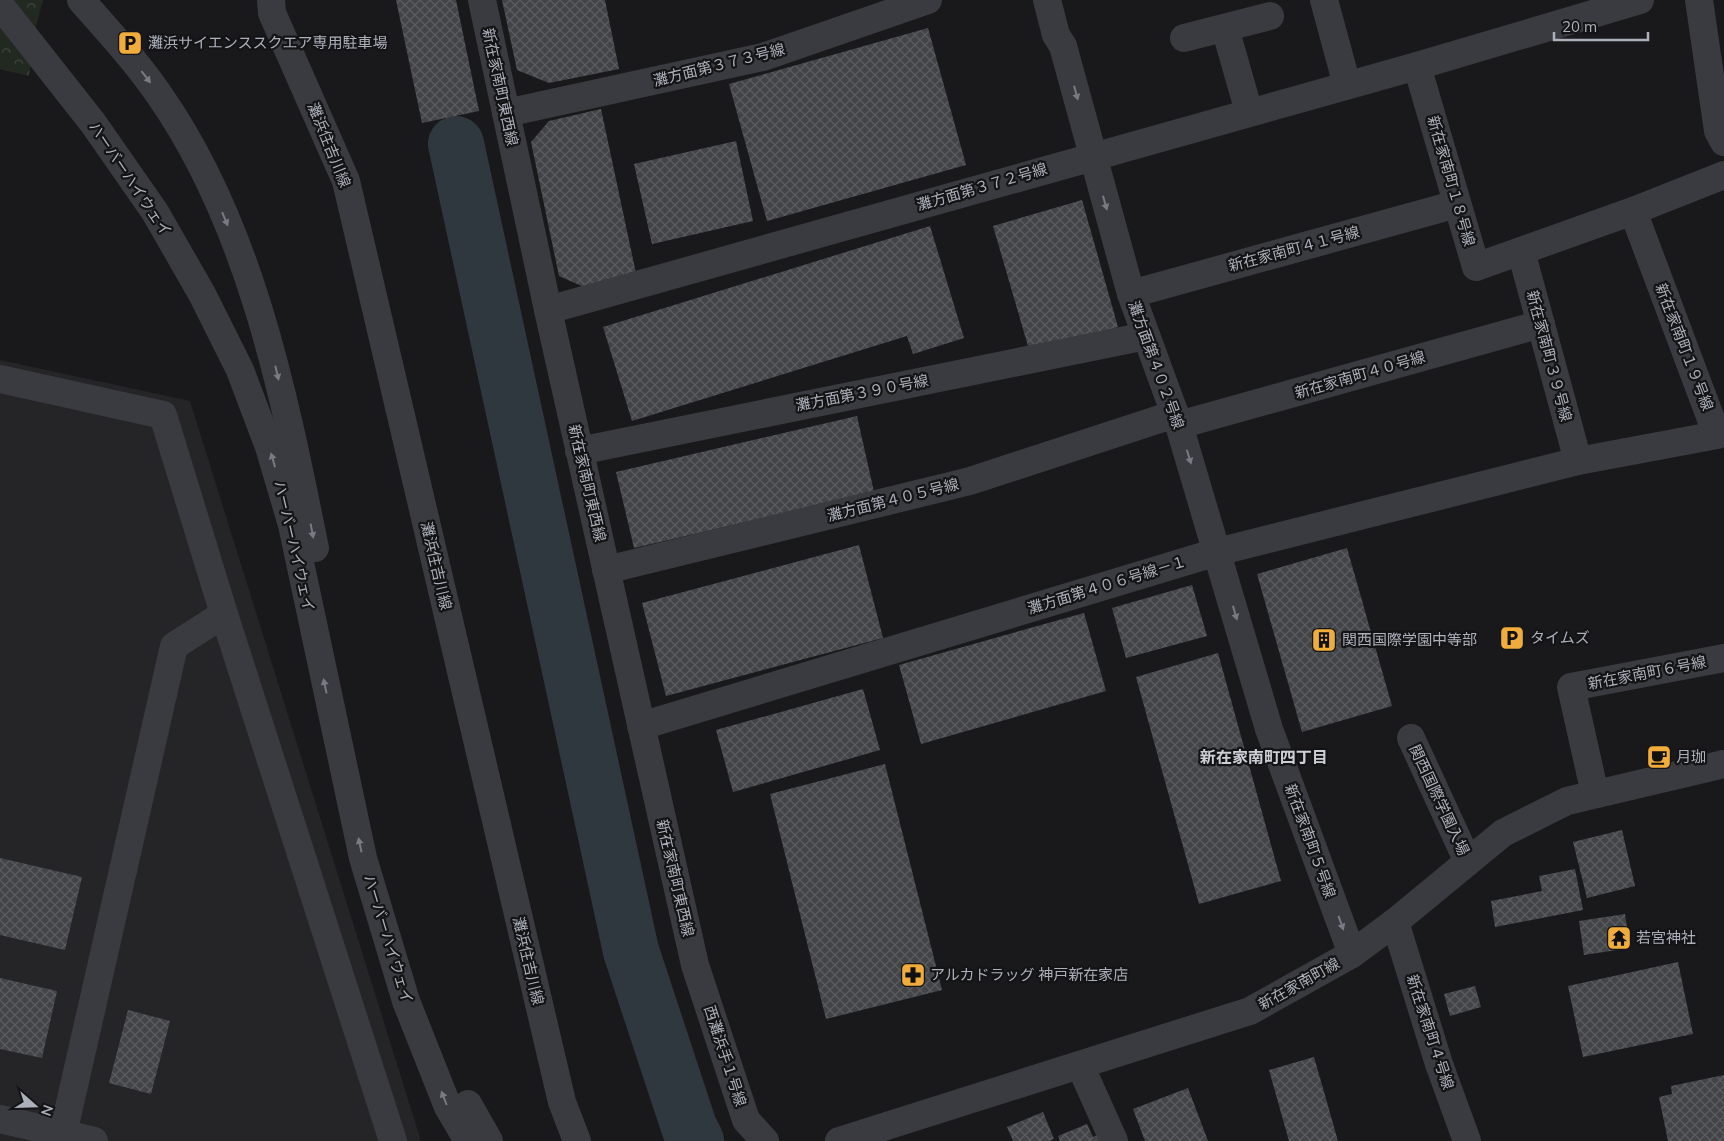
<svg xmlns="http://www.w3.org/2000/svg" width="1724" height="1141" viewBox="0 0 1724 1141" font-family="Mulish,'Noto Sans JP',sans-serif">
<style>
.built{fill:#252528}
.park{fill:url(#park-crowns)}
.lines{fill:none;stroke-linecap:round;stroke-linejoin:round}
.river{stroke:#2f383f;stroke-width:56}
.building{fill:url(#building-cross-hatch)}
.minor{stroke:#3a3b40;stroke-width:28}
.oneway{fill:#787b83}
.labels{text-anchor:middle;stroke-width:4.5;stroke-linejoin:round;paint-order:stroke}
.poi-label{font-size:15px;fill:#abb0ba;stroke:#141416;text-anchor:start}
.street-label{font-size:15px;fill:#abb0ba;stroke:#141416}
.neighbourhood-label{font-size:16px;font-weight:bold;fill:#cccfd6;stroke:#141416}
</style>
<defs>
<pattern id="park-crowns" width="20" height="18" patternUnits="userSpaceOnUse" patternTransform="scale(1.25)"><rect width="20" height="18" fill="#212921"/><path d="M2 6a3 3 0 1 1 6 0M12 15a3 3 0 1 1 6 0" fill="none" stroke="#3f463f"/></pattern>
<pattern id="building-cross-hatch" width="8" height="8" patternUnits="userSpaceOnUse" patternTransform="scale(1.25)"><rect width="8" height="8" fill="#434448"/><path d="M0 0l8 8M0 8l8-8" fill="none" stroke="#5b5c60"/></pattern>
</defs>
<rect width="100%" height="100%" fill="#19191b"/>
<path class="built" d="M0 360 190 401 421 1141H0Z"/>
<path class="park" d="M0 0H43L36 26 29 76 0 69Z"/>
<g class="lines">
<path class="river" d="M456 144 631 951 689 1127 696 1141"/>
</g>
<g class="building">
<path d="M396 0H456L479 111 422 123Z"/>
<path d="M502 0H605L619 69 549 83 517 70Z"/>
<path d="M928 28 966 165 767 221 729 84Z"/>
<path d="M601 109 637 278 593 291 559 276 531 142 549 121Z"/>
<path d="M736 141 753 221 652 244 634 164Z"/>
<path d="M1082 200 1118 327 1030 353 993 226Z"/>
<path d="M930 226 964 338 913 354 907 336 632 421 603 327Z"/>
<path d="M857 416 874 492 634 548 616 472Z"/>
<path d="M859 545 883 638 666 696 642 603Z"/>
<path d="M1347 548 1392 706 1302 732 1257 574Z"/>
<path d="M1192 585 1207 636 1126 658 1112 608Z"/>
<path d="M1084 613 1106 691 921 744 899 665Z"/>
<path d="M1218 653 1281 881 1199 904 1136 677Z"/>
<path d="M863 689 880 750 733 792 716 730Z"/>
<path d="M885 764 942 990 826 1019 770 794Z"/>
<path d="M1622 830 1635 886 1587 898 1573 842Z"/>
<path d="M0 858 82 877 65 950 0 935Z"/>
<path d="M1575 869 1583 910 1495 927 1491 901 1542 891 1539 876Z"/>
<path d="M1625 914 1630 948 1584 955 1579 921Z"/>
<path d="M1678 962 1693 1034 1583 1057 1568 986Z"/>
<path d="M0 978 57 991 42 1058 0 1049Z"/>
<path d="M1475 986 1481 1007 1450 1016 1444 994Z"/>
<path d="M128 1010 170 1021 151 1094 109 1083Z"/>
<path d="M1314 1057 1338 1141H1289L1269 1070Z"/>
<path d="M1724 1075V1141H1668L1659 1097 1672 1094 1671 1086Z"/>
<path d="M1188 1088 1208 1141H1145L1133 1109Z"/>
<path d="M1043 1112 1054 1139 1049 1141H1013L1007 1127Z"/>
<path d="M1087 1124 1093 1137 1100 1134 1103 1141H1060L1058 1136Z"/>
</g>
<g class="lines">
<g class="minor">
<path d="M81 0C108 31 137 62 160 96 251 227 284 395 315 548"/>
<path d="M271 0 272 13 346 181 562 1102 577 1141"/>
<path d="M482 0 548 310 695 965 746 1120 765 1141"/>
<path d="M1047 0 1056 35 1063 46 1131 294 1179 425 1269 729 1352 954"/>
<path d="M1324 0 1347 85"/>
<path d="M1640 0 1417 66 1476 267 1633 211 1724 175"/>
<path d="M1699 0 1718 131 1724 142"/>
<path d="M0 5 93 123 155 212 202 294 240 370 269 447 292 525 363 858 406 1001 448 1107 468 1141"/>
<path d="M1225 28 1249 112"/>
<path d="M1184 38 1270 16"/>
<path d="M506 113 763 57 928 0"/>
<path d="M1521 251 1578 461"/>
<path d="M1131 294 1457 204"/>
<path d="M548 310 1417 66"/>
<path d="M0 379 163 415 224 614 393 1141"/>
<path d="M1179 425 1541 324"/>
<path d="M579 451 1146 336"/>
<path d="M606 570 970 481 1175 414"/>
<path d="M641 726 1217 552 1578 461 1717 435 1633 211"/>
<path d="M1411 738 1468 862"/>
<path d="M1595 794 1571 687 1724 658"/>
<path d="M1395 922 1439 1064 1467 1141"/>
<path d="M1080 1065 1114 1141"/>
<path d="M468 1104 489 1141"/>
<path d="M0 1119 94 1141"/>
<path d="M63 1134 174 646 224 614"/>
<path d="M839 1141 1250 1011 1352 954 1395 922 1503 833 1567 801 1724 764"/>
</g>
</g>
<defs><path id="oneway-solid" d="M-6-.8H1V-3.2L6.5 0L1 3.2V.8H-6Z" transform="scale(1.25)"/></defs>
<g class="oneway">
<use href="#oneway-solid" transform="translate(146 77) rotate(52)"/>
<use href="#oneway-solid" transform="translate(1076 93) rotate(75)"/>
<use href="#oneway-solid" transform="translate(1105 203) rotate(74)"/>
<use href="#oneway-solid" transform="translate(225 219) rotate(67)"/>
<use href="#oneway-solid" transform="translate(277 373) rotate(77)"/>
<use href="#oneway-solid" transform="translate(1189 457) rotate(73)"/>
<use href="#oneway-solid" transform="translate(273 460) rotate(-106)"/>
<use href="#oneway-solid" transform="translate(312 531) rotate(79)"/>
<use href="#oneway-solid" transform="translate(1235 613) rotate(74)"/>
<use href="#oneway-solid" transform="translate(325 686) rotate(-102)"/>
<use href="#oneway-solid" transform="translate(360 845) rotate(-102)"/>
<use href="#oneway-solid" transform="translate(1341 923) rotate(70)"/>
<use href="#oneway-solid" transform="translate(444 1098) rotate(-111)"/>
</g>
<defs>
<symbol id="parking-square" viewBox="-11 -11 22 22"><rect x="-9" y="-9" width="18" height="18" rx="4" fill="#f0ad3b" stroke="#141416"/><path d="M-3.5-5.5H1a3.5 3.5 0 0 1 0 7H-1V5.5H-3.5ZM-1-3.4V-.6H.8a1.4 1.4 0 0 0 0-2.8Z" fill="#111"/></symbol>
<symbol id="building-square" viewBox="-11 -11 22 22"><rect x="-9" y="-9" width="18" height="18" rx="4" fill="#f0ad3b" stroke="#141416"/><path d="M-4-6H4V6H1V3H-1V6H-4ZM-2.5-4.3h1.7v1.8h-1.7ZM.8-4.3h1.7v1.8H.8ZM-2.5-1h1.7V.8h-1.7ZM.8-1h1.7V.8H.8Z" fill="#111"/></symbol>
<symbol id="cafe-square" viewBox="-11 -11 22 22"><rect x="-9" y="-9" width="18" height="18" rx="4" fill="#f0ad3b" stroke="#141416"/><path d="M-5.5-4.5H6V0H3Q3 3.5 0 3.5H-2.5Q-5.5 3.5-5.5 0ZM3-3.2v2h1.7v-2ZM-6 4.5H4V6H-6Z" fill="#111"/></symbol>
<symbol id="temple-square" viewBox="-11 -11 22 22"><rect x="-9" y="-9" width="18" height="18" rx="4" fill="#f0ad3b" stroke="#141416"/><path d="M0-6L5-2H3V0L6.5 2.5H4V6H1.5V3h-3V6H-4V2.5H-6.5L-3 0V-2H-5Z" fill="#111"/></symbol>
<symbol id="pharmacy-square" viewBox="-11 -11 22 22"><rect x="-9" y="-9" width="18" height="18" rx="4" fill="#f0ad3b" stroke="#141416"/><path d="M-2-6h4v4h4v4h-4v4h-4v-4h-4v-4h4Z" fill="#111"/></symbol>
</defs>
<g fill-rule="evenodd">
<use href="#parking-square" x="116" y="29" width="28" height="28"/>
<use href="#parking-square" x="1498" y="624" width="28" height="28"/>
<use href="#building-square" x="1310" y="626" width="28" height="28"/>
<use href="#cafe-square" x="1645" y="743" width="28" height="28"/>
<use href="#temple-square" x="1605" y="924" width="28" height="28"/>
<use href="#pharmacy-square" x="899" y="961" width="28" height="28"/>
</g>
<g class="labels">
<g class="poi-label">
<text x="148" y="48">灘浜サイエンススクエア専用駐車場</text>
<text x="1530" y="643">タイムズ</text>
<text x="1342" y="645">関西国際学園中等部</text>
<text x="1676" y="762">月珈</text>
<text x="1636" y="943">若宮神社</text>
<text x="930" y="980">アルカドラッグ 神戸新在家店</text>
</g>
<g class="street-label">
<text transform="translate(719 65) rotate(-14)" y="5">灘方面第３７３号線</text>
<text transform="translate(500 87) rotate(78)" y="5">新在家南町東西線</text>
<text transform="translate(329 145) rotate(68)" y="5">灘浜住吉川線</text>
<text transform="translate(130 179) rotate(56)" y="5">ハーバーハイウェイ</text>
<text transform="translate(1451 181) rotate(74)" y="5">新在家南町１８号線</text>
<text transform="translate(982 187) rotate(-16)" y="5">灘方面第３７２号線</text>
<text transform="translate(1294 249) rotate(-15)" y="5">新在家南町４１号線</text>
<text transform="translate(1684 347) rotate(69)" y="5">新在家南町１９号線</text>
<text transform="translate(1549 356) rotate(75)" y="5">新在家南町３９号線</text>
<text transform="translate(1156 365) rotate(70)" y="5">灘方面第４０２号線</text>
<text transform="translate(1360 375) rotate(-16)" y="5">新在家南町４０号線</text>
<text transform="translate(862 393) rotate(-11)" y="5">灘方面第３９０号線</text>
<text transform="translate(587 483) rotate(77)" y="5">新在家南町東西線</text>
<text transform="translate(893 500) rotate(-14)" y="5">灘方面第４０５号線</text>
<text transform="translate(294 546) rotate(77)" y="5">ハーバーハイウェイ</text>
<text transform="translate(436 566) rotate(77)" y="5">灘浜住吉川線</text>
<text transform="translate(1107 585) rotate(-17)" y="5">灘方面第４０６号線－１</text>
<text transform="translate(1647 673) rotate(-11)" y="5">新在家南町６号線</text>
<text transform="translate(1439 800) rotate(65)" y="5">関西国際学園入場</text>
<text transform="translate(1310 841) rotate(70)" y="5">新在家南町５号線</text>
<text transform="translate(675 878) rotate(77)" y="5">新在家南町東西線</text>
<text transform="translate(388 939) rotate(73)" y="5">ハーバーハイウェイ</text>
<text transform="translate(528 961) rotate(77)" y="5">灘浜住吉川線</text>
<text transform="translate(1299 984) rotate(-29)" y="5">新在家南町線</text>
<text transform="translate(1430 1032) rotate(72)" y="5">新在家南町４号線</text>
<text transform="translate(725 1056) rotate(72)" y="5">西灘浜手１号線</text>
</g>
<g class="neighbourhood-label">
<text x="1264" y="763">新在家南町四丁目</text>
</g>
</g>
<g transform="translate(35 1106) rotate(110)" stroke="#141416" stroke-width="4" paint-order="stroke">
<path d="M0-4L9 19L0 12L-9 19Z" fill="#abb0ba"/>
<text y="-8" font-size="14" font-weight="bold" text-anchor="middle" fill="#abb0ba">N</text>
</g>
<path d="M1554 32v8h94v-8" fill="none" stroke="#abb0ba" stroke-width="2.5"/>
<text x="1562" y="32" font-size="15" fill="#abb0ba" stroke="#141416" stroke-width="4" paint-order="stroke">20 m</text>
</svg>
